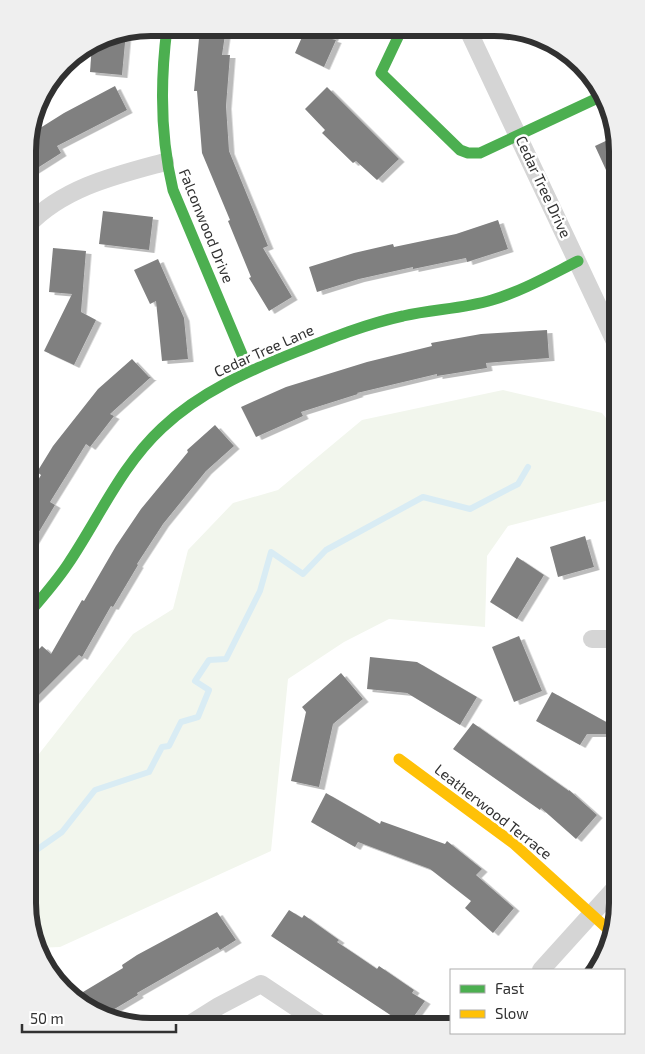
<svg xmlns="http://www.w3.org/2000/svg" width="645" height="1054" viewBox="0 0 645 1054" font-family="'Exo 2',sans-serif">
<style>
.green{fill:#f2f6ed}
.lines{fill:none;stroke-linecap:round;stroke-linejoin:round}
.stream{stroke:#d9ecf4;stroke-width:6}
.building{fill:#808080;filter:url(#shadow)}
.street{stroke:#d5d5d5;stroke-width:18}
.fast{stroke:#4caf50;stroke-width:11}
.slow{stroke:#ffc107;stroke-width:11}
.labels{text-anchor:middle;stroke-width:5;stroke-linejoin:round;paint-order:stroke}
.street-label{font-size:15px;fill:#313131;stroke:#fff}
.rim{fill:none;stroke:#313131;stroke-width:6}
</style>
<defs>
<filter id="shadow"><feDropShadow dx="5.5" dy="3" stdDeviation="0" flood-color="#0004"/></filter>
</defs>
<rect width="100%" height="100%" fill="#fff"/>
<path class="green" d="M503 390 602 413 617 432V498L508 526 487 556 485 627 389 619 344 642 288 679 271 851 60 947 36 948 28 903V768L133 634 173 609 188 550 233 503 278 490 362 420Z"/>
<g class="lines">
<path class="stream" d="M28 856 62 832 95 790 149 772 162 747 169 746 181 722 198 717 209 690 195 681 209 660 226 659 260 591 271 552 303 574 326 550 423 497 470 509 518 484 528 467"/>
</g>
<g class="building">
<path d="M200 28H226L222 55H230L226 106 229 151 268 246 263 248 292 297 269 311 249 278 251 277 228 221 230 220 202 153 197 91H194Z"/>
<path d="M306 28 337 29 332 39 336 40 324 67 295 53Z"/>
<path d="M126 32 122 75 90 72 92 44 104 37Z"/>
<path d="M115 86 127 110 57 146 61 153 28 174 29 135 64 113Z"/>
<path d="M327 87 399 159 377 180 356 161 353 163 322 133 325 130 305 109Z"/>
<path d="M612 138 613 140 615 139 618 151 617 194 595 146Z"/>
<path d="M103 211 153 217 149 250 99 244Z"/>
<path d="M498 220 508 249 467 262 466 258 413 269V267L359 279 317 292 309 267 354 253 393 244 394 247 456 234Z"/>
<path d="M53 248 86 251 81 312 96 320 74 365 44 351 72 294 49 292Z"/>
<path d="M158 259 184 318 188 359 162 361 156 301 150 304 134 270Z"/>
<path d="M547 330 549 358 486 363 487 368 437 376V374L357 393 358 394 301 412 303 416 256 437 241 407 286 387 367 362 432 346 431 343 481 334Z"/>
<path d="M132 359 149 377H151L110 414 114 416 90 447 86 444 50 502 55 505 28 550V497L41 475 37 472 53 446 98 389Z"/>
<path d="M215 425 234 446 206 471 163 524 137 564 138 565 113 607 111 606 82 657 79 655 28 706V660L42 646 51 654 82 600 84 601 116 546 141 509 188 452 187 450Z"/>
<path d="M585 536 594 567 558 577 550 547Z"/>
<path d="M517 557 544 575 517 619 490 602Z"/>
<path d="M519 636 542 691 514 702 492 647Z"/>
<path d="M370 657 417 662 477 697 460 725 407 693 367 689Z"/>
<path d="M341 673 363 699 333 724 319 787 291 781 306 712 302 707Z"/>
<path d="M552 692 617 728V734H587L580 745 536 721Z"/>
<path d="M473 723 569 791V790L597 815 576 839 541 808 540 810 453 749Z"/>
<path d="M326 793 380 824 381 821 445 844 447 841 482 869 476 875 514 908 493 933 465 908 471 901 430 869 358 842 355 847 311 822Z"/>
<path d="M289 910 302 918 304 915 339 940 337 942 352 952 377 969 379 966 414 990 412 993 425 1001 407 1026 271 936Z"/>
<path d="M217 912 236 940 220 950 218 947 186 965 137 993 138 995 106 1014 76 1001 73 998 123 968 122 965 137 955Z"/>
</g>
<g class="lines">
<g class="street">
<path d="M468 30 617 346"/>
<path d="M28 225C64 187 117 175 165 162"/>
<path d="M592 639H617"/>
<path d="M541 970 617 886"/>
<path d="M187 1026 219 1006 261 984 324 1026"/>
</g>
<g class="fast">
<path d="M167 28C160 83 160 136 173 190L249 371"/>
<path d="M399 35 381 73 460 150 468 153H480L602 96"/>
<path d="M28 614C42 598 56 582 68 564 99 518 121 466 162 428 200 392 248 371 296 352 331 338 366 324 403 316 432 309 463 309 492 300 522 291 550 275 578 261"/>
</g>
<path class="slow" d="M399 759 513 843 610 931"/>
</g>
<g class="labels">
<g class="street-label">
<text transform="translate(543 187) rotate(65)" y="5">Cedar Tree Drive</text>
<text transform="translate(206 226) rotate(68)" y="5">Falconwood Drive</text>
<text transform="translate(264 351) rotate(-24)" y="5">Cedar Tree Lane</text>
<text transform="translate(493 812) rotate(38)" y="5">Leatherwood Terrace</text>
</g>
</g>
<path d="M0 0H645V1054H0ZM151 36H494A115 115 0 0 1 609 151V903A115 115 0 0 1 494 1018H151A115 115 0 0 1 36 903V151A115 115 0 0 1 151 36Z" fill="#efefef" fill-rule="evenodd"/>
<path class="rim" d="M151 36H494A115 115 0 0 1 609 151V903A115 115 0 0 1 494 1018H151A115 115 0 0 1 36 903V151A115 115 0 0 1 151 36Z"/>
<rect x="450" y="969" width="175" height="65" fill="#ffffff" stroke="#adadad"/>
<rect x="460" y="985" width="25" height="8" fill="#4caf50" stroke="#adadad"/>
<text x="495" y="994" font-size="15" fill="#313131">Fast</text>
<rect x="460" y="1010" width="25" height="8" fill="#ffc107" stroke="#adadad"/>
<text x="495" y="1019" font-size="15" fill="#313131">Slow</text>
<path d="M22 1024v8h154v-8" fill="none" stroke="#313131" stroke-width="2.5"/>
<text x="30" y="1024" font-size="15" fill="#313131" stroke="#ffffff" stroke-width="4" paint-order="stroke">50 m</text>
</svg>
